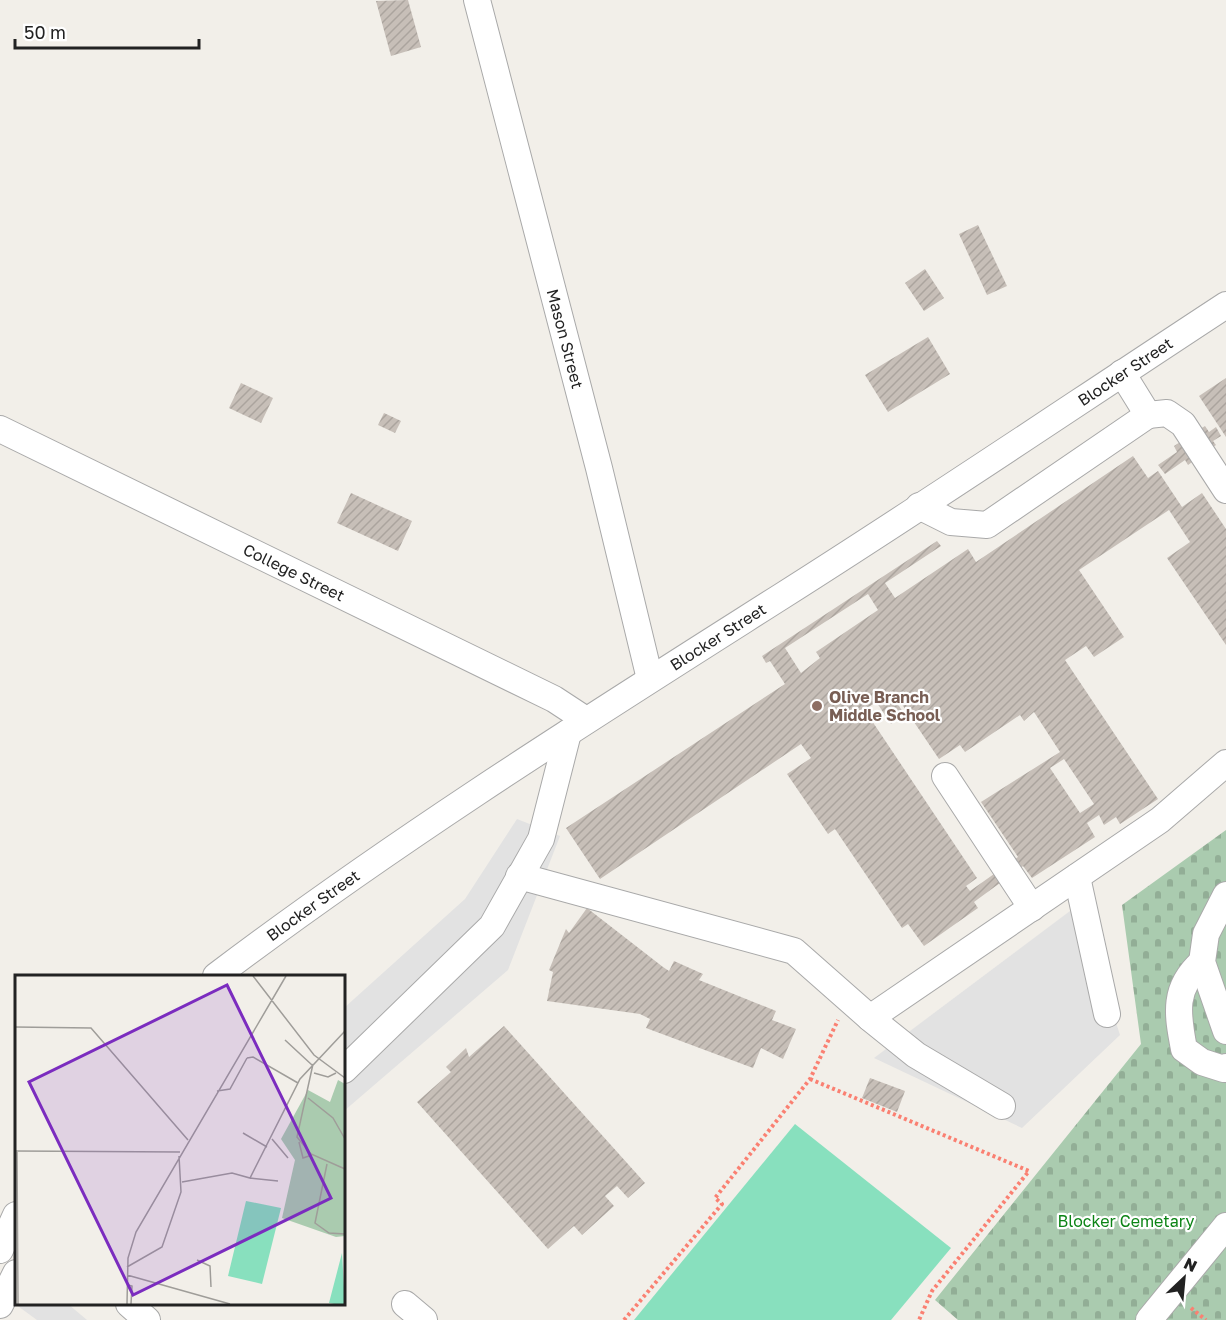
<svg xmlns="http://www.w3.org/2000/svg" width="1226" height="1320" viewBox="0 0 1226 1320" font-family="'Golos Text',sans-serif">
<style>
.cemetery{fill:url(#cemetery-stones)}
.pitch{fill:#88e0be}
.parking{fill:#e2e2e2}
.building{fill:url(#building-hatch);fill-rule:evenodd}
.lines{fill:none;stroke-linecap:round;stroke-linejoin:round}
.minor-casing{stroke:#a9a9a9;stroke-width:28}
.path{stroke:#fa8072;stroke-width:4;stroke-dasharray:3 3;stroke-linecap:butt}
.minor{stroke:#fff;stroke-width:26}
.education-dot{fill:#8d6e63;stroke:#fff;stroke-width:2}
.labels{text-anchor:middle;stroke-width:4.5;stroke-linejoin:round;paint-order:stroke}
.street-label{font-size:16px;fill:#222;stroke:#fff}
.education-label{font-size:16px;font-weight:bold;fill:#785e54;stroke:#fff;text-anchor:start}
.park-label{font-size:16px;fill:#0c8416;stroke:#fff}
.inset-road{fill:none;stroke:#9f9d99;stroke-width:1.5}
.view{fill:#7b2cbf;fill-opacity:0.15;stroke:#7b2cbf;stroke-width:3}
.inset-edge{fill:none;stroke:#222;stroke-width:3}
</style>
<defs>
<pattern id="cemetery-stones" width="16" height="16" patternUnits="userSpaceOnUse" patternTransform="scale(1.5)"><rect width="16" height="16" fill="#aacbaf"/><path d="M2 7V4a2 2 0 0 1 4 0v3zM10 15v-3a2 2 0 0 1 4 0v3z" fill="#92ae96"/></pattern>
<pattern id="building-hatch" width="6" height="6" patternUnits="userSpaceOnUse" patternTransform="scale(1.5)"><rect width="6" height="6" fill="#c7bfb8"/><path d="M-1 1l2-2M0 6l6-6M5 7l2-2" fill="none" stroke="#aba49e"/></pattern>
</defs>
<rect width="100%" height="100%" fill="#f2efe9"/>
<path class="cemetery" d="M1226 830V1320H958L935 1300 1141 1044 1122 905Z"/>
<path class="pitch" d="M795 1124 951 1248 891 1320H634Z"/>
<g class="parking">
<path d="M517 819 560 836 508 970 344 1111V1008L465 899Z"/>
<path d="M1078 905 1120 1035 1022 1128 874 1058Z"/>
<path d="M15 1258 16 1304H68L87 1320H37L0 1293V1285Z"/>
</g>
<g class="building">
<path d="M408 0 421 47 391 56 376 1Z"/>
<path d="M978 225 1007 286 987 295 959 234Z"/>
<path d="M925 269 944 298 924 311 905 283Z"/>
<path d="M928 337 950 374 888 412 865 375Z"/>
<path d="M1226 378V437L1199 396Z"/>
<path d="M241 383 273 398 261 423 229 408Z"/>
<path d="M384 413 401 421 395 433 378 425Z"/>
<path d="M1205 426 1209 432 1216 427 1221 436 1213 441 1216 445 1188 465 1185 460 1165 474 1158 465 1177 452 1174 446Z"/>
<path d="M1133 456 1148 478 1158 471 1182 507 1202 493 1226 529V645L1167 558 1190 542 1169 510 1079 570 1124 637 1094 657 1086 646 1065 660 1158 799 1120 824 1116 817 1104 825 1099 815 1087 823 1095 837 1032 878 1023 866 974 902 978 908 924 946 908 924 902 928 835 829 828 834 787 774 811 758 801 744 600 879 566 828 785 684 770 661 766 663 762 656 937 541 941 546 885 583 895 598 968 549 976 562ZM868 594 878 610 816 652 820 658 801 673 785 648ZM893 691 939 759 960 745 965 752 1020 715 1024 721 1034 712 1060 752 981 802 1018 857 970 891 966 886 977 878 868 715 859 721 855 716ZM1064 759 1094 804 1080 813 1050 768Z"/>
<path d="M351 493 412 521 398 551 337 523Z"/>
<path d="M891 694 905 715 891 724 877 703Z"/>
<path d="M587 908 663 967 669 971 674 961 703 974 699 980 776 1011 772 1020 796 1029 783 1059 761 1048 753 1068 646 1028 650 1019 640 1014 547 1001 553 972 549 970 566 929 569 933Z"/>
<path d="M504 1026 645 1183 628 1198 617 1186 605 1196 614 1206 582 1235 574 1226 548 1249 417 1102 451 1072 446 1067 466 1048 469 1057Z"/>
<path d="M870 1078 905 1091 897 1112 862 1098Z"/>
</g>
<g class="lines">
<defs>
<g id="minor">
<path id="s1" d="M477 0 599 468 650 679"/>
<path d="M1148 415 1167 413 1183 424 1226 490"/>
<path id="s2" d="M0 429 554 699 586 720"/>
<path d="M919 506 951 522 987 525 1148 415 1122 373"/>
<path d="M945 776 1032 908"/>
<path d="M519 876 794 951 870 1018 1160 820 1226 763"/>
<path d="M1077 877 1107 1014"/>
<path d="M1226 895 1206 934 1202 962 1226 1031"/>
<path d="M1202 962C1173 988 1177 1013 1184 1049L1202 1062 1224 1069 1226 1067"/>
<path id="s3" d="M216 976C397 839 590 718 782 596 932 501 1078 402 1226 305"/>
<path d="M870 1018 916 1055 1002 1106"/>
<path d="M344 1070 492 926 541 839 568 733"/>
<path d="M0 1250 16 1215"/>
<path d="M129 1304 147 1320"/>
<path d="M405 1304 424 1320"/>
<path d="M0 1305 16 1273"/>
<path d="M1149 1320 1226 1226"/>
</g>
</defs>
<use href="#minor" class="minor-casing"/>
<g class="path">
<path d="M810 1079 1029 1171 932 1291 919 1320"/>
<path d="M1191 1308 1206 1320"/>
<path d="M624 1320 722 1204 715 1198 810 1079 838 1020"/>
</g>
<use href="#minor" class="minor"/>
</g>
<circle class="education-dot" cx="817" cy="706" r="6"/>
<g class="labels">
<g class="street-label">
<text dy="6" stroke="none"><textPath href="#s1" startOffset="350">Mason Street</textPath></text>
<text dy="6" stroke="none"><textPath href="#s3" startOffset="1092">Blocker Street</textPath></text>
<text dy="6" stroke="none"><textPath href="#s2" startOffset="327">College Street</textPath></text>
<text dy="6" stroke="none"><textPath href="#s3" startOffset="606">Blocker Street</textPath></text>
<text dy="6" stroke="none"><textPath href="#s3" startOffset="120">Blocker Street</textPath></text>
</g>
<g class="education-label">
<text x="829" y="703">Olive Branch<tspan x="829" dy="18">Middle School</tspan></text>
</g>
<g class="park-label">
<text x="1126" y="1227">Blocker Cemetary</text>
</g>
</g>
<g transform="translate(15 975)">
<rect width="330" height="330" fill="#f2efe9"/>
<path d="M323 105 330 109V261L321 262 267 243 280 185 266 164 293 115 315 127Z" fill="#aacbaf"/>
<path d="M231 226 266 233 247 309 213 301ZM327 278 330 329H319L314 328Z" fill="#88e0be"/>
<path class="inset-road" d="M238 1 299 80 330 103M0 52 76 53 173 165M270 65 297 90M232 83 238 82 283 108M298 89 282 162 296 179 330 194M299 98 313 102 321 98M202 116 215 114 232 83M293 123 318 143 330 164M228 158 252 172M257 164 273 183M284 167 288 183 297 180M0 176 165 177M2 176 3 329M312 189 300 248 314 258 330 259M235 203 263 206M167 207 217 198 235 203 285 104 330 56M182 285 195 291 196 312M112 292 147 272 166 217 164 181M112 300 215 329M113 310 117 311 116 329M112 329 113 283 121 257 271 1"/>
<path class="view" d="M212 10 316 223 118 320 14 107Z"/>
<rect width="330" height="330" class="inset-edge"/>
</g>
<g transform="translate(1184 1278) rotate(26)" stroke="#ffffff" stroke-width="4.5" paint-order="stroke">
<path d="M0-4.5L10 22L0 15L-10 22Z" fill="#222222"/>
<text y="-9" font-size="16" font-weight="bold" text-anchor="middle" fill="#222222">N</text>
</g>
<path d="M15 39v9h184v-9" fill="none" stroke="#222222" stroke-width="3"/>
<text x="24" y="39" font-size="18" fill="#222222" stroke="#ffffff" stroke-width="4.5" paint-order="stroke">50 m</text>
</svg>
